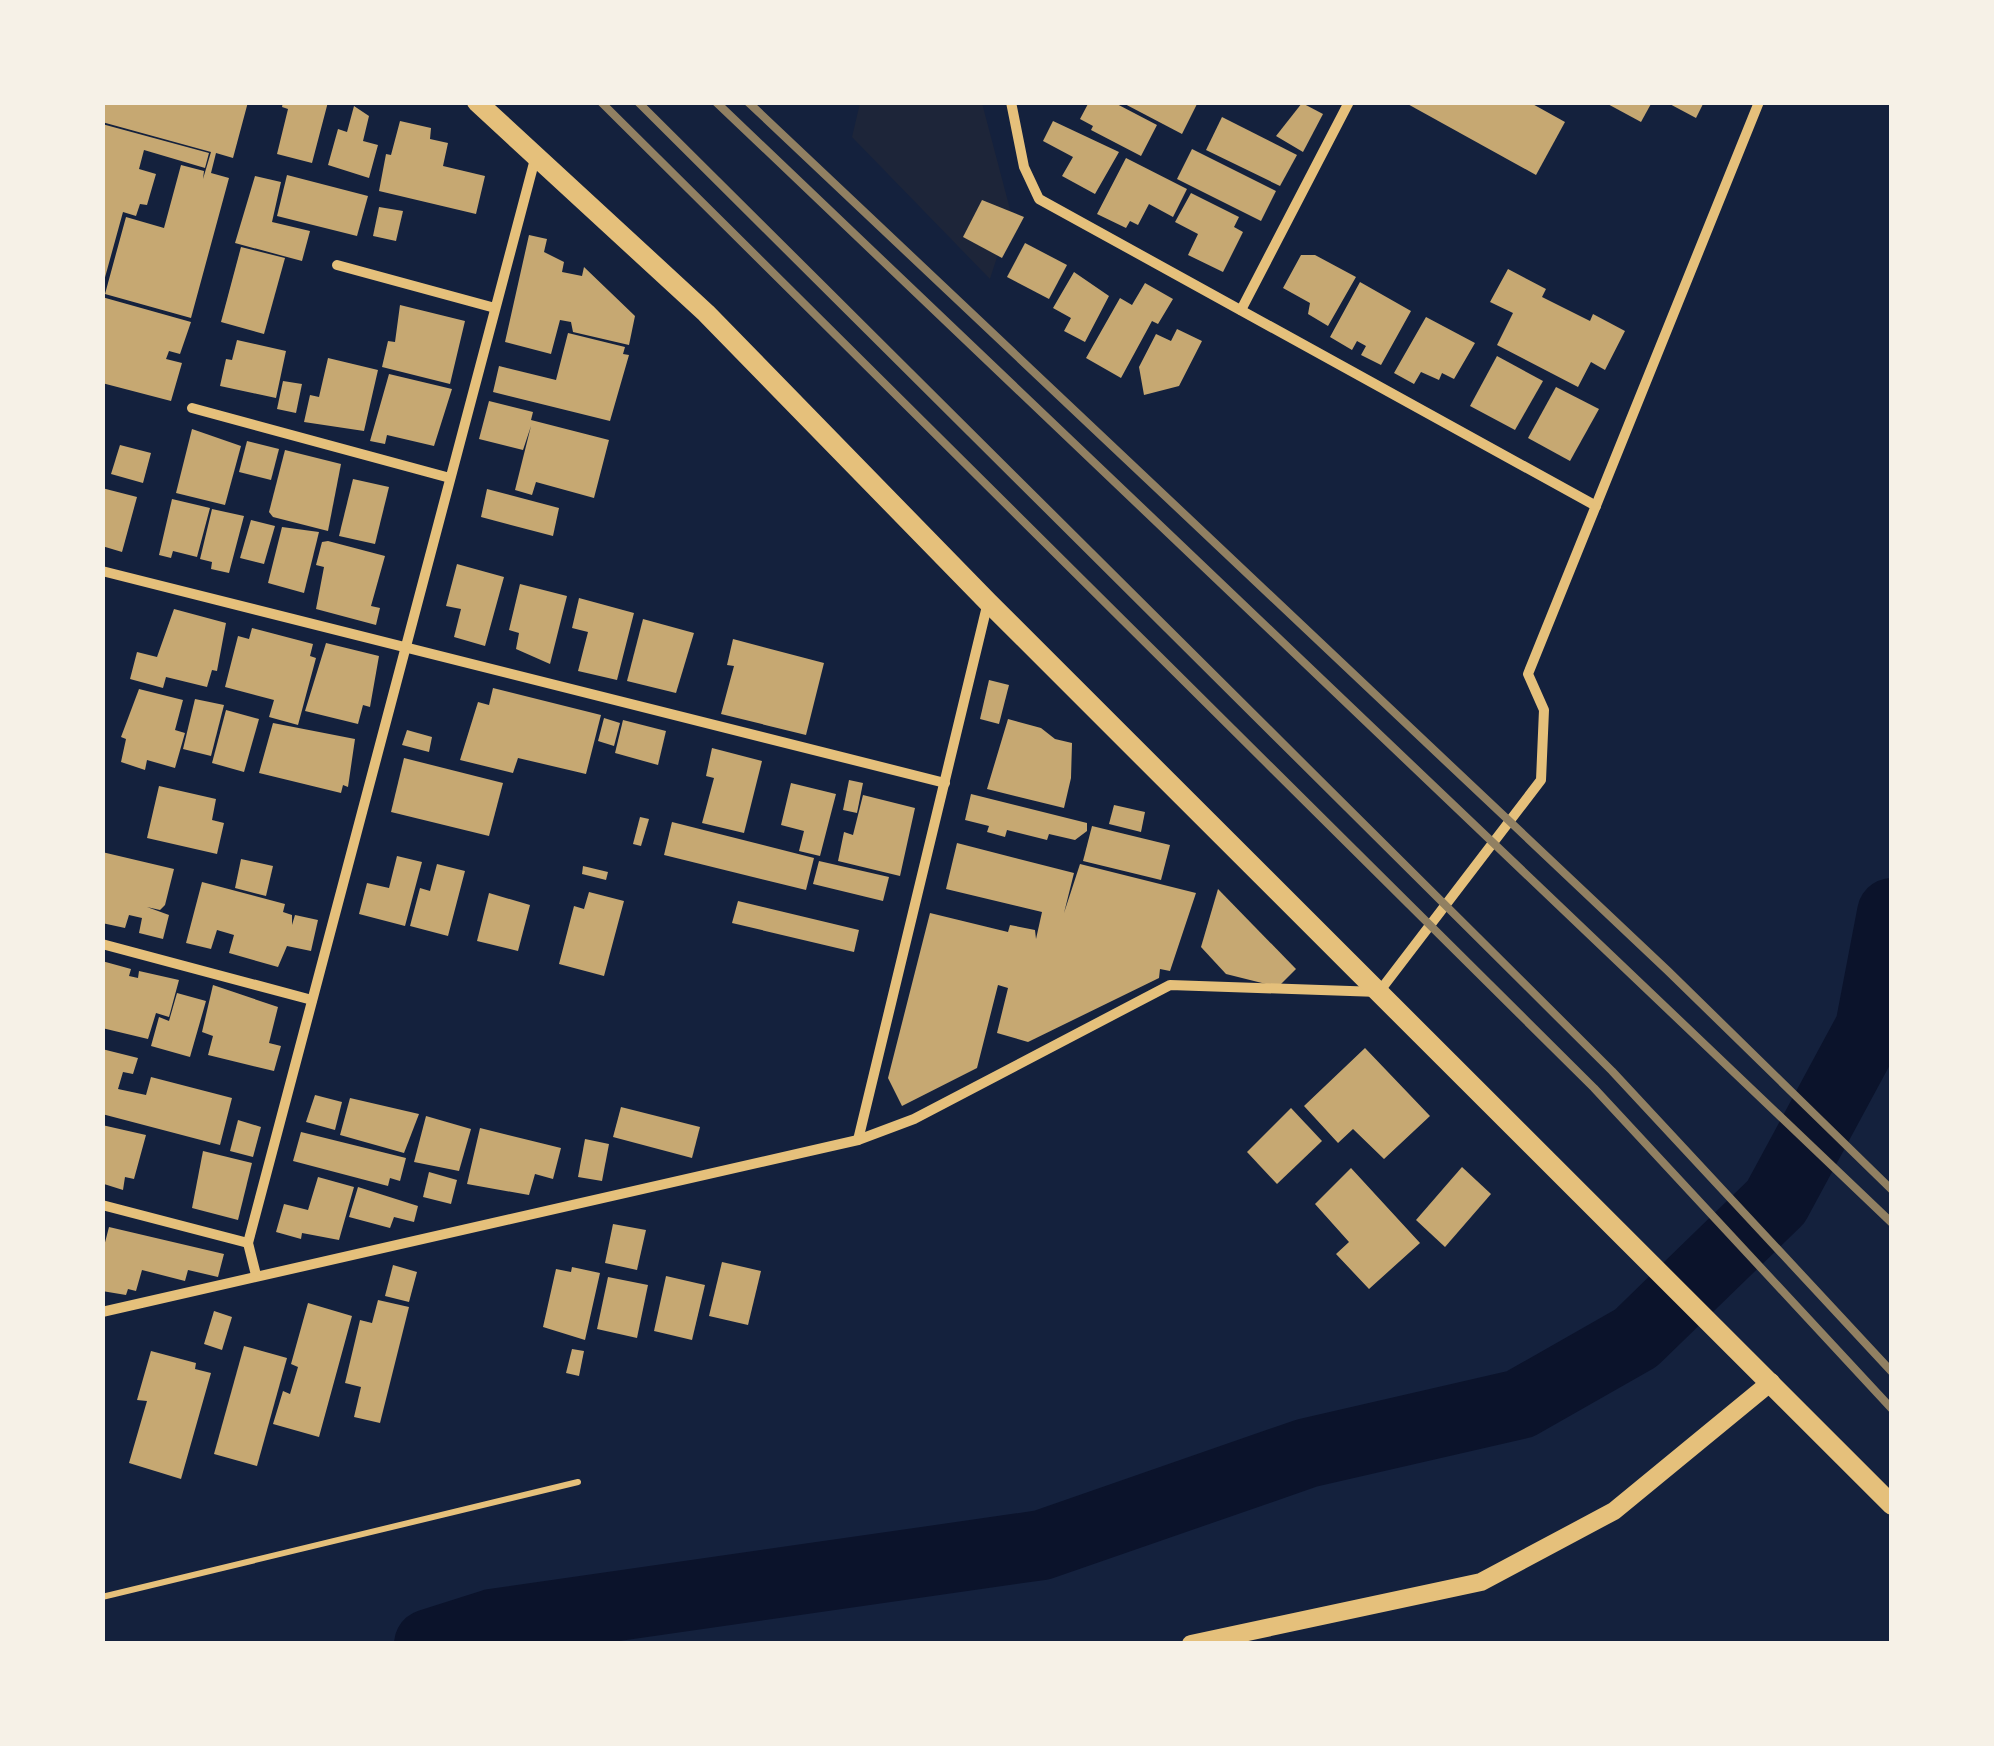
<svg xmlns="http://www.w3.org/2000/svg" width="1994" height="1746" viewBox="0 0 1994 1746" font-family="'Asap Condensed',sans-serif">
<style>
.green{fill:#1d2539}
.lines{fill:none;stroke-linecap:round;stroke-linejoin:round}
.river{stroke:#0b132b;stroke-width:70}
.building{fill:#c6a872}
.path{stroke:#e5c07b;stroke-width:6}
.minor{stroke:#e5c07b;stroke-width:10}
.tertiary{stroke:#e5c07b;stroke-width:18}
.secondary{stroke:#e5c07b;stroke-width:20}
.rail{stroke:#918062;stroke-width:8}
</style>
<rect width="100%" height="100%" fill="#14213d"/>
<path class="green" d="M860 103H982L1011 213 990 279 852 137Z"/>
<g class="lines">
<path class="river" d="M429 1644 492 1624 1042 1545 1307 1453 1520 1404 1636 1338 1776 1202 1870 1028 1892 913"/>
</g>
<g class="building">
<path d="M102 102H248L233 158 216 153 211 173 229 178 191 318 105 294 126 217 164 228 181 165 204 171 203 179 211 152 102 122Z"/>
<path d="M283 102H328L312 163 277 154 288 109 282 107Z"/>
<path d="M1089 102H1113L1157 125 1141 156 1091 130 1093 126 1080 119Z"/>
<path d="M1121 102H1198L1182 134Z"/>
<path d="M1404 102H1529L1565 122 1536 175Z"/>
<path d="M1604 102H1652L1641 122Z"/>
<path d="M1666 102H1704L1696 118Z"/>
<path d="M1302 103 1323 114 1303 152 1276 136Z"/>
<path d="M354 106 369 116 363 141 378 145 369 178 328 165 338 129 347 132Z"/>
<path d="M1222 117 1297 155 1280 186 1206 150Z"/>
<path d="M400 121 431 128 430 139 448 143 443 166 485 176 476 214 379 191 386 154 391 155Z"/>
<path d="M1053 121 1119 152 1095 194 1062 176 1073 157 1043 141Z"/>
<path d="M102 124 209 153 205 168 144 150 139 169 156 174 147 205 140 204 136 216 123 212 104 281Z"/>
<path d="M1192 149 1276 191 1261 221 1177 179Z"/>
<path d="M1126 158 1187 189 1173 217 1149 204 1138 225 1130 221 1126 228 1097 214Z"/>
<path d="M287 175 368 196 357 236 277 216Z"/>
<path d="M255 176 281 182 272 222 310 231 302 261 235 243Z"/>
<path d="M1191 193 1239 217 1234 227 1243 232 1223 272 1188 255 1198 234 1175 222Z"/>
<path d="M982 200 1024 217 1002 258 963 237Z"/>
<path d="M379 207 403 211 396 241 373 236Z"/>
<path d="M529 235 547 239 544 252 564 262 562 272 582 276 584 267 635 316 629 345 573 332 571 322 560 320 551 354 505 342Z"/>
<path d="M1025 243 1067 265 1049 299 1007 277Z"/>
<path d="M241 247 285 258 264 334 221 322Z"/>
<path d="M1301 255H1315L1356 277 1328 326 1308 314 1310 303 1283 288Z"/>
<path d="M1508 269 1546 289 1542 297 1590 321 1593 314 1625 331 1605 370 1591 362 1578 387 1497 345 1513 313 1490 302Z"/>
<path d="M1074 272 1109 296 1085 342 1064 331 1071 318 1053 308Z"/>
<path d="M1360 282 1411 311 1381 365 1361 355 1366 346 1357 341 1352 350 1330 337Z"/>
<path d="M1145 283 1173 299 1158 324 1152 321 1121 378 1086 358 1120 298 1132 305Z"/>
<path d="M102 297 191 322 180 354 169 351 166 359 182 363 171 401 102 383Z"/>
<path d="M400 305 465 321 450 384 382 367 388 341 395 342Z"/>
<path d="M1426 317 1475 343 1454 379 1442 373 1439 380 1421 372 1414 384 1394 373Z"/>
<path d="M1177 329 1202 341 1179 386 1144 395 1139 367 1156 334 1171 341Z"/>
<path d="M568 333 625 347 623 354 629 355 610 421 493 392 499 366 556 380Z"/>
<path d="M237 340 286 351 276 398 220 386 226 359 232 360Z"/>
<path d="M1497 356 1543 381 1515 430 1470 406Z"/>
<path d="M328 358 378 370 364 431 304 422 310 395 319 397Z"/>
<path d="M389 374 452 389 434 446 387 435 385 444 370 441Z"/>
<path d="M283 381 302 384 296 413 277 409Z"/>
<path d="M1556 387 1599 409 1570 461 1528 438Z"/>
<path d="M489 401 533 412 531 420 609 440 594 498 536 482 532 495 515 490 531 426 523 450 479 439Z"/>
<path d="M192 429 241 446 225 505 176 493Z"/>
<path d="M247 441 279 449 271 480 239 472Z"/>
<path d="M120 445 151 453 143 483 111 474Z"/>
<path d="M285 450 341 464 328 531 273 517 269 512Z"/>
<path d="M353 479 389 487 375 544 339 536Z"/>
<path d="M102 488 137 497 122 552 102 546Z"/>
<path d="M487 489 559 508 553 536 481 517Z"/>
<path d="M172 499 210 508 197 557 173 551 171 558 159 555Z"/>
<path d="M212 509 244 516 229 573 211 569 212 562 200 559Z"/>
<path d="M251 520 275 526 264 564 240 558Z"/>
<path d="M282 527 319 532 304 593 268 583Z"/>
<path d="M328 541 385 556 371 606 380 608 376 625 316 609 324 567 316 565 322 542Z"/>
<path d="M457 564 504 577 485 646 454 637 461 609 446 606Z"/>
<path d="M520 584 567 596 550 664 516 649 519 633 509 630Z"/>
<path d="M579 598 634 613 617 680 578 671 588 632 572 628Z"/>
<path d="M174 609 226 623 217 671 212 670 207 687 166 677 163 688 130 679 137 652 157 657Z"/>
<path d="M643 619 694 633 676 693 627 681Z"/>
<path d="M252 628 313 644 310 656 316 658 298 725 269 717 274 700 225 687 238 636 249 639Z"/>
<path d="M733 639 824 663 806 735 721 714 734 666 727 665Z"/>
<path d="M326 643 379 656 370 707 363 705 358 724 305 711Z"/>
<path d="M989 680 1009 685 999 724 980 719Z"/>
<path d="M493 688 601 715 586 774 518 758 513 773 460 760 478 702 489 705Z"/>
<path d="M139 689 183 700 175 730 185 733 175 768 147 760 145 770 121 762 126 739 121 737Z"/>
<path d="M195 699 224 705 211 756 183 749Z"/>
<path d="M226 710 259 719 244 772 212 763Z"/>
<path d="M604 718 620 723 614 746 598 741Z"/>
<path d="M1008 719 1041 728 1055 739 1072 743 1071 778 1064 808 987 789Z"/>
<path d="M623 720 666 731 658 765 615 753Z"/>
<path d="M273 723 355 739 348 787 343 785 341 793 259 773Z"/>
<path d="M407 730 432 737 429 752 402 745Z"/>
<path d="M712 748 762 761 744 833 702 823 714 778 706 776Z"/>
<path d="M404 758 503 783 489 836 391 812Z"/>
<path d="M849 780 863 783 857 813 843 810Z"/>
<path d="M791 783 836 794 820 856 799 851 804 831 781 825Z"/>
<path d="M159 786 216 799 212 820 224 823 217 854 147 838Z"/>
<path d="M971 794 1087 823V831L1075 840 1049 834 1047 840 1007 830 1005 837 987 832 989 826 965 820Z"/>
<path d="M863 795 915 808 900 876 838 861 844 832 853 835Z"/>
<path d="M1114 805 1145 812 1141 832 1109 824Z"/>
<path d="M640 817 649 819 641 846 633 844Z"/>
<path d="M672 822 814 858 806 890 664 855Z"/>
<path d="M1092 826 1170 845 1161 880 1083 861Z"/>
<path d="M957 843 1074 873 1064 913 1080 864 1196 893 1170 971 1160 969 1159 978 1028 1042 997 1033 1008 988 998 985 977 1068 902 1106 888 1078 930 913 1008 932 1010 925 1035 930 1036 939 1042 912 946 889Z"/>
<path d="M102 852 174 869 165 905 160 910 147 907 169 915 163 939 139 933 142 918 129 915 125 928 102 923Z"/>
<path d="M397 856 422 862 405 926 359 914 367 883 389 888Z"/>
<path d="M241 859 273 866 266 896 235 888Z"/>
<path d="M819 861 889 877 883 901 813 884Z"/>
<path d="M437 864 465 871 448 936 410 926 420 888 430 891Z"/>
<path d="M583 866 608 872 606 880 582 874Z"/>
<path d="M202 882 285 904 283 912 292 915V925L295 915 318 920 311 951 287 946 278 967 229 953 234 935 217 930 211 949 186 943Z"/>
<path d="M1218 889 1296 969 1278 987 1226 974 1201 947Z"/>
<path d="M589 892 624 901 604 976 559 964 574 906 584 909Z"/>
<path d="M489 893 530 905 518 951 477 941Z"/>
<path d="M738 901 859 930 854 952 732 923Z"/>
<path d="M102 961 131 969 129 976 138 978 139 971 179 980 169 1017 156 1013 148 1039 102 1028Z"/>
<path d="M213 985 278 1007 269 1043 281 1046 274 1071 208 1055 213 1036 202 1032Z"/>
<path d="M177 993 206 1001 190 1057 151 1046 159 1017 169 1021Z"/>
<path d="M1365 1048 1430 1116 1384 1159 1353 1129 1338 1143 1304 1106Z"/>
<path d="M102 1049 138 1058 133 1074 123 1072 118 1089 146 1095 151 1077 232 1098 220 1145 102 1114Z"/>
<path d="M315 1095 342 1102 335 1130 306 1122Z"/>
<path d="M350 1098 419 1114 404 1153 340 1135Z"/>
<path d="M621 1107 700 1127 692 1158 613 1137Z"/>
<path d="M1291 1108 1322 1141 1277 1184 1247 1152Z"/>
<path d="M426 1116 471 1129 459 1171 414 1162Z"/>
<path d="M238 1120 261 1127 253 1157 230 1151Z"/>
<path d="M102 1125 146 1135 134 1179 125 1177 123 1190 104 1184Z"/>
<path d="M480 1128 561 1148 553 1179 535 1174 529 1195 467 1184Z"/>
<path d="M301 1132 406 1158 400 1181 390 1178 388 1186 293 1161Z"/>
<path d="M585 1139 609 1144 602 1181 578 1177Z"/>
<path d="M203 1151 252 1163 238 1220 192 1208Z"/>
<path d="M1462 1167 1491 1194 1445 1247 1416 1220Z"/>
<path d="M1351 1168 1420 1243 1369 1289 1336 1254 1349 1242 1315 1204Z"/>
<path d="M429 1172 457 1180 451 1204 423 1197Z"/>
<path d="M318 1177 354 1187 339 1240 302 1233 301 1239 276 1232 284 1204 308 1210Z"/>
<path d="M358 1187 418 1206 414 1222 394 1217 390 1228 349 1217Z"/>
<path d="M613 1224 646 1230 637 1270 605 1263Z"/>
<path d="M109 1227 224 1254 218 1277 188 1270 185 1281 142 1270 136 1291 128 1289 126 1295 102 1291V1254Z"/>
<path d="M722 1262 761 1271 748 1325 709 1316Z"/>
<path d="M393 1265 417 1272 409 1302 385 1296Z"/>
<path d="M572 1267 600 1273 585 1340 543 1327 556 1269 571 1272Z"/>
<path d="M666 1276 705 1285 692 1340 654 1331Z"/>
<path d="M608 1277 648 1285 637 1338 597 1329Z"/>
<path d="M378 1300 409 1307 380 1423 354 1417 361 1387 345 1383 360 1320 372 1323Z"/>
<path d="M308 1303 352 1316 319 1437 273 1424 283 1391 290 1394 298 1367 291 1364Z"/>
<path d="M214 1311 232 1317 222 1350 204 1344Z"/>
<path d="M244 1346 287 1358 257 1466 214 1454Z"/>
<path d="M572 1349 584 1351 579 1376 566 1373Z"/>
<path d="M151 1351 196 1363 195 1369 211 1373 181 1479 129 1463 147 1401 137 1400Z"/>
</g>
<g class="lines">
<path class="path" d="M102 1597 578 1482"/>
<g class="minor">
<path d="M1011 102 1024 167 1039 199 1596 506"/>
<path d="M337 265 495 308"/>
<path d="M1241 310 1349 102"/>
<path d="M192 408 450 478"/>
<path d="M102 571 945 783"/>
<path d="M102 944 312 1000"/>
<path d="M858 1140 988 602"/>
<path d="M102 1205 248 1243"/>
<path d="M256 1275 248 1243 535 159"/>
<path d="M102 1312 858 1140 914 1119 1170 985 1379 992 1541 780 1544 710 1528 674 1759 102"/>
</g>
<path class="tertiary" d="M1191 1644 1481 1582 1614 1511 1771 1382"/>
<path class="secondary" d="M477 102 706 313 988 602 1892 1505"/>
<g class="rail">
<path d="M601 102 1594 1088 1892 1409"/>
<path d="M638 102 1612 1071 1892 1372"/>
<path d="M716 102 1892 1223"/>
<path d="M748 102 1668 971 1892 1190"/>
</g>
</g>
<rect width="1994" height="1746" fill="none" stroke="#f6f1e7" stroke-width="210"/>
</svg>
